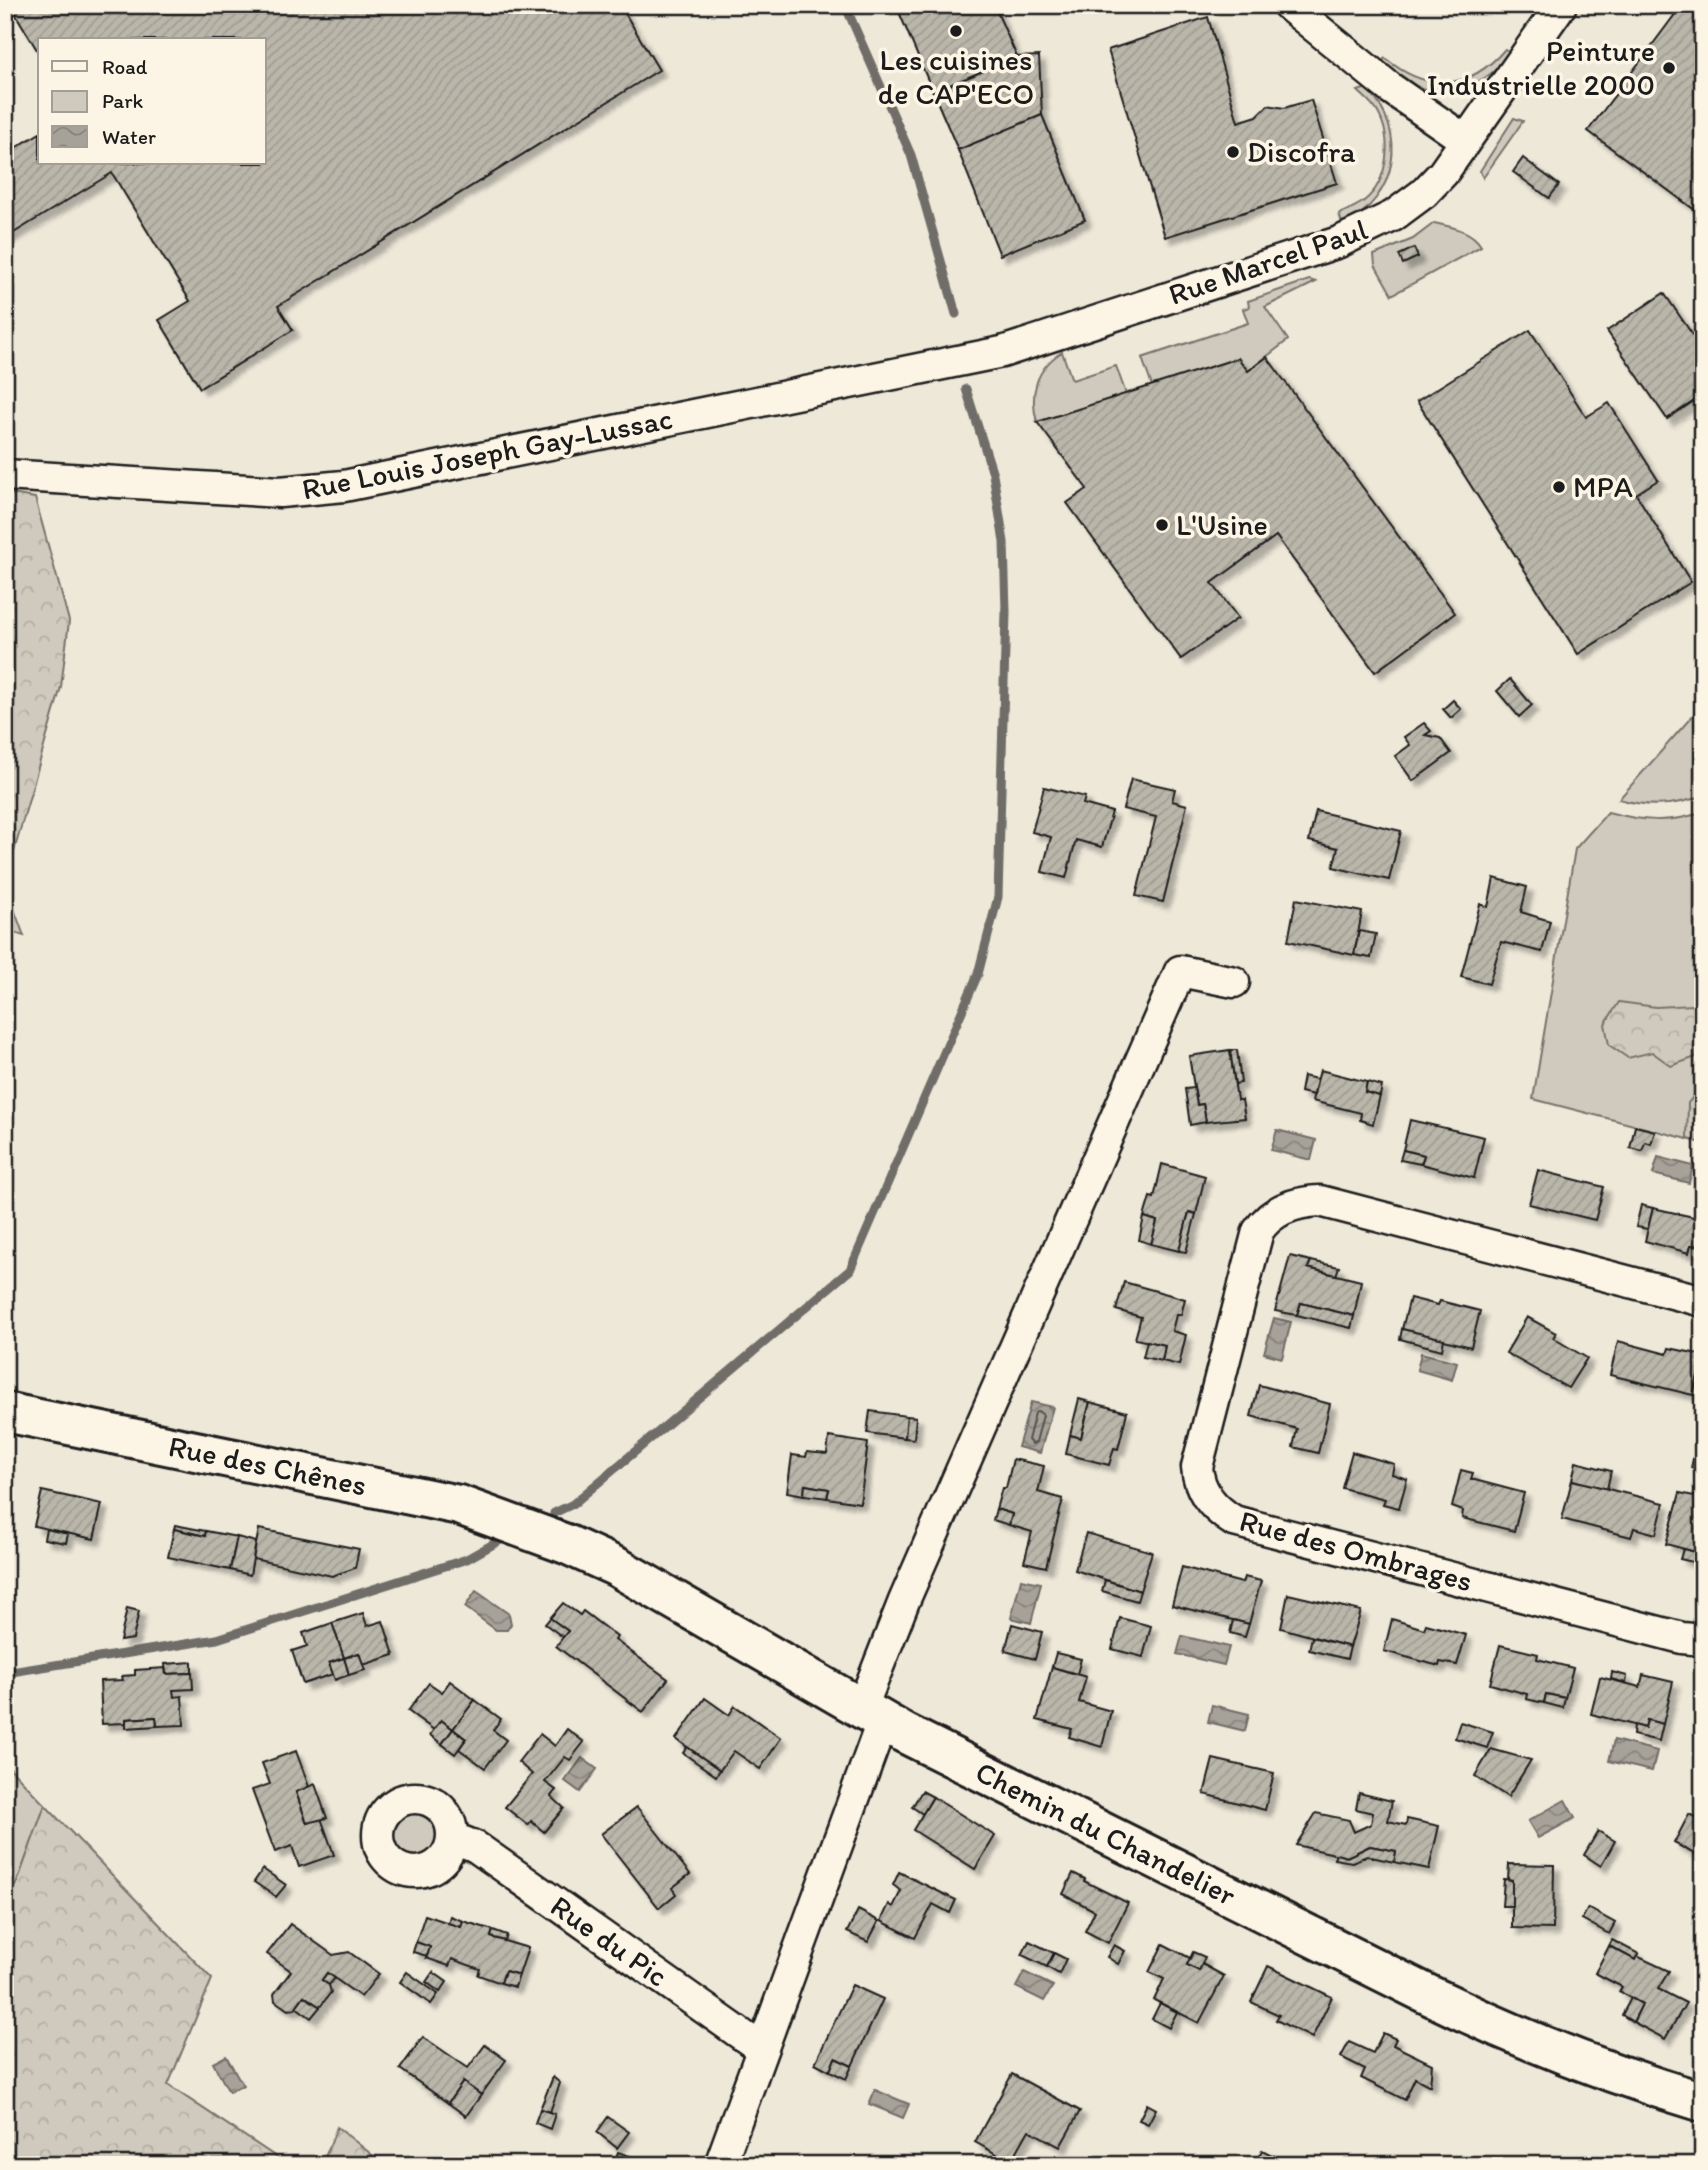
<svg xmlns="http://www.w3.org/2000/svg" width="1708" height="2170" viewBox="0 0 1708 2170" font-family="Itim,sans-serif">
<style>
.green{fill:#cfcabd;stroke:#76736c;stroke-width:2}
.forest{fill:url(#forest-crowns);stroke:#76736c;stroke-width:2}
.water{fill:url(#water-waves);stroke:#6f6c67;stroke-width:2}
.lines{fill:none;stroke-linecap:round;stroke-linejoin:round}
.shore{stroke:#54524e;stroke-width:2}
.stream{stroke:#6f6c67;stroke-width:9}
.building{fill:url(#building-hatch);stroke:#1c1c1c;stroke-width:2;filter:url(#shadow)}
.street-casing{stroke:#1c1c1c;stroke-width:35}
.secondary-casing{stroke:#1c1c1c;stroke-width:44}
.street{stroke:#fcf5e5;stroke-width:30}
.secondary{stroke:#fcf5e5;stroke-width:38}
.poi-dot{fill:#1c1c1c;stroke:#fcf5e5;stroke-width:2.5}
.labels{text-anchor:middle;stroke-width:7;stroke-linejoin:round;paint-order:stroke}
.poi-label{font-size:30px;fill:#1c1c1c;stroke:#fcf5e5;text-anchor:start}
.street-label{font-size:30px;fill:#1c1c1c;stroke:#fcf5e5}
</style>
<defs>
<pattern id="forest-crowns" width="20" height="18" patternUnits="userSpaceOnUse" patternTransform="scale(1.75)"><rect width="20" height="18" fill="#cfcabd"/><path d="M2 6a3 3 0 1 1 6 0M12 15a3 3 0 1 1 6 0" fill="none" stroke="#b1ada2"/></pattern>
<pattern id="water-waves" width="16" height="10" patternUnits="userSpaceOnUse" patternTransform="scale(1.75)"><rect width="16" height="10" fill="#a7a299"/><path d="M0 5q4-4 8 0t8 0" fill="none" stroke="#87837c"/></pattern>
<pattern id="building-hatch" width="6" height="6" patternUnits="userSpaceOnUse" patternTransform="scale(1.75)"><rect width="6" height="6" fill="#bab6aa"/><path d="M-1 1l2-2M0 6l6-6M5 7l2-2" fill="none" stroke="#9f9c92"/></pattern>
<filter id="shadow"><feDropShadow dx="6" dy="6" stdDeviation="2" flood-color="#0004"/></filter>
</defs>
<rect width="100%" height="100%" fill="#eee8d9"/>
<filter id="ink" filterUnits="userSpaceOnUse"><feTurbulence type="fractalNoise" baseFrequency=".0143" numOctaves="2"/><feDisplacementMap in="SourceGraphic" scale="14" xChannelSelector="R" yChannelSelector="G"/><feConvolveMatrix kernelMatrix="1 2 1 2 8 2 1 2 1" color-interpolation-filters="sRGB"/></filter>
<g filter="url(#ink)">
<g class="green">
<path d="M1505 49 1512 53C1485 86 1448 102 1407 83 1397 79 1388 71 1380 65L1385 58C1427 93 1469 91 1505 49Z"/>
<path d="M1367 88C1409 134 1398 196 1343 226L1339 214C1348 210 1356 207 1364 201 1389 181 1393 138 1377 111 1372 103 1364 97 1358 91Z"/>
<path d="M1514 118 1523 121 1483 178 1480 171Z"/>
<path d="M1434 223C1451 227 1472 230 1481 246L1392 295 1375 265 1374 255 1413 239Z"/>
<path d="M1309 280 1316 282 1265 307 1288 340 1248 371 1238 358 1152 386 1142 358 1248 323 1243 309 1249 307 1248 301Z"/>
<path d="M1062 352 1072 380 1116 366 1126 394 1037 422C1029 394 1036 368 1062 352Z"/>
<path d="M1703 704V796C1673 806 1649 808 1619 799Z"/>
<path d="M1608 812C1641 821 1670 824 1703 812V1143L1533 1099 1575 849Z"/>
<path d="M5 1763 45 1805 5 1916Z"/>
<circle cx="415" cy="1835" r="26"/>
</g>
<g class="forest">
<path d="M5 493 35 498 69 621 61 687 5 883Z"/>
<path d="M5 885 24 936 5 930Z"/>
<path d="M1619 1002 1656 1007 1693 1005 1699 1029 1696 1057 1671 1066 1652 1052 1628 1058 1609 1045 1605 1024Z"/>
<path d="M1701 1087H1703V1143L1687 1139 1688 1103Z"/>
<path d="M45 1805 212 1979 168 2085 288 2165H5V1916Z"/>
<path d="M337 2127 385 2165H322Z"/>
</g>
<g class="water">
<path d="M1277 1130 1316 1140 1311 1160 1271 1150Z"/>
<path d="M1658 1157 1693 1166 1689 1183 1653 1174Z"/>
<path d="M1274 1318 1291 1322 1282 1358 1264 1353Z"/>
<path d="M1421 1353 1457 1362 1452 1380 1417 1370Z"/>
<path d="M1031 1402 1053 1407 1040 1453 1018 1447Z"/>
<path d="M1021 1579 1041 1583 1031 1623 1011 1618Z"/>
<path d="M476 1591 509 1614 511 1624 507 1630H496L465 1607Z"/>
<path d="M1182 1636 1229 1647 1224 1665 1177 1654Z"/>
<path d="M1212 1705 1249 1714 1245 1731 1208 1722Z"/>
<path d="M1614 1740 1657 1751 1652 1771 1609 1761Z"/>
<path d="M582 1758 597 1769 580 1792 565 1781Z"/>
<path d="M1565 1800 1575 1818 1538 1838 1528 1821Z"/>
<path d="M1024 1972 1053 1986 1044 2001 1016 1987Z"/>
<path d="M226 2056 243 2085 229 2092 213 2063Z"/>
<path d="M875 2090 909 2104 903 2118 869 2104Z"/>
</g>
<g class="lines">
<path class="shore" d="M1038 1411 1043 1415 1036 1442 1032 1444 1028 1440 1035 1413Z"/>
<g class="stream">
<path d="M845 5 911 155 956 314"/>
<path d="M554 1513 573 1504 850 1270 978 974 998 897 1006 612 1004 542 993 474 966 389"/>
<path d="M5 1673 217 1639 467 1559 504 1538"/>
</g>
</g>
<g class="building">
<path d="M10 5H620L659 70 278 306 293 330 200 388 159 320 190 301 112 173 7 237 5 154 40 133V163H264V40H40V55Z"/>
<path d="M896 5H994L1017 57 933 92Z"/>
<path d="M1682 5H1703V208L1699 213 1588 131Z"/>
<path d="M1208 17 1238 122 1257 116 1268 105 1284 108 1311 100 1337 183 1165 237 1108 50Z"/>
<path d="M1039 56 1042 115 958 150 933 92 1017 57Z"/>
<path d="M1042 115 1085 220 1000 255 958 150Z"/>
<path d="M1523 158 1559 185 1549 198 1513 172Z"/>
<path d="M1414 248 1418 257 1403 264 1399 255Z"/>
<path d="M1664 293 1703 350V395L1667 419 1607 331Z"/>
<path d="M1530 330 1586 417 1609 403 1658 480 1636 494 1691 582 1578 654 1417 401Z"/>
<path d="M1267 357 1455 613 1375 672 1276 536 1212 583 1238 618 1181 659 1067 503 1087 489 1037 422 1238 358 1248 371Z"/>
<path d="M1510 679 1532 705 1519 717 1497 691Z"/>
<path d="M1453 700 1461 709 1451 718 1443 709Z"/>
<path d="M1424 723 1431 731 1425 735 1440 738 1451 753 1413 781 1395 756 1410 745 1404 737Z"/>
<path d="M1131 779 1175 789 1172 801 1187 805 1163 902 1136 896 1156 817 1123 809Z"/>
<path d="M1044 787 1085 797 1083 804 1112 812 1102 847 1076 840 1066 878 1042 872 1051 837 1032 832Z"/>
<path d="M1316 811 1401 831 1389 880 1333 867 1338 848 1309 841Z"/>
<path d="M1494 878 1527 887 1521 912 1550 921 1542 952 1501 942 1489 984 1461 977 1480 904 1488 907Z"/>
<path d="M1296 899 1362 912 1354 955 1288 941Z"/>
<path d="M1359 931 1376 934 1371 958 1354 955Z"/>
<path d="M1230 1050 1237 1100H1242L1245 1118 1206 1122 1203 1104 1197 1105 1189 1056Z"/>
<path d="M1230 1050H1237L1241 1083 1235 1084Z"/>
<path d="M1320 1070 1367 1082 1365 1092 1380 1096 1373 1124 1360 1120 1361 1113 1312 1101Z"/>
<path d="M1303 1076 1317 1079 1314 1095 1300 1092Z"/>
<path d="M1367 1082 1382 1086 1380 1096 1365 1092Z"/>
<path d="M1194 1088 1197 1105 1203 1104 1206 1122 1190 1125 1185 1089Z"/>
<path d="M1410 1120 1484 1137 1474 1178 1421 1164 1424 1155 1403 1150Z"/>
<path d="M1635 1126 1655 1131 1651 1144 1645 1142 1642 1151 1630 1148Z"/>
<path d="M1403 1150 1424 1155 1421 1164 1400 1160Z"/>
<path d="M1162 1164 1205 1176 1196 1214 1189 1212 1179 1251 1151 1244 1157 1221 1144 1217 1150 1197 1154 1198Z"/>
<path d="M1538 1170 1604 1187 1595 1220 1529 1204Z"/>
<path d="M1641 1205 1653 1208 1648 1229 1636 1227Z"/>
<path d="M1653 1208 1698 1218 1700 1211 1703 1212V1247L1691 1245 1689 1253 1645 1241Z"/>
<path d="M1189 1212 1196 1214 1186 1252 1179 1251Z"/>
<path d="M1144 1217 1157 1221 1151 1244 1139 1240Z"/>
<path d="M1290 1256 1311 1261 1308 1268 1361 1281 1354 1316 1301 1303 1297 1315 1275 1311Z"/>
<path d="M1311 1261 1339 1267 1336 1275 1308 1268Z"/>
<path d="M1124 1282 1185 1299 1181 1315H1176L1172 1331 1186 1335 1179 1365 1162 1361 1165 1345 1135 1339 1141 1317 1116 1310Z"/>
<path d="M1410 1298 1438 1305 1440 1301 1480 1311 1471 1347 1402 1329Z"/>
<path d="M1301 1303 1354 1316 1351 1328 1297 1315Z"/>
<path d="M1527 1317 1556 1333 1553 1338 1587 1358 1568 1388 1506 1353Z"/>
<path d="M1402 1329 1444 1339 1442 1350 1400 1339Z"/>
<path d="M1147 1341 1165 1345 1162 1361 1143 1357Z"/>
<path d="M1618 1341 1667 1354 1669 1348 1703 1355 1693 1395 1610 1375Z"/>
<path d="M1259 1385 1330 1404 1318 1453 1293 1447 1297 1429 1251 1416Z"/>
<path d="M1079 1399 1090 1402 1081 1438 1070 1435Z"/>
<path d="M1090 1402 1127 1412 1118 1449 1114 1448 1109 1465 1066 1454 1070 1435 1081 1438Z"/>
<path d="M870 1411 907 1416 905 1438 867 1433Z"/>
<path d="M907 1416 916 1417 914 1439 905 1438Z"/>
<path d="M829 1437 868 1443 860 1503 827 1498 829 1489 805 1485 804 1495 787 1492 792 1455 806 1457 807 1452 827 1454Z"/>
<path d="M1696 1446 1703 1448V1471L1691 1468Z"/>
<path d="M1352 1452 1394 1464 1392 1474 1407 1479 1399 1508 1383 1504 1385 1499 1342 1488Z"/>
<path d="M1013 1459 1044 1466 1038 1492 1063 1499 1046 1567 1024 1562 1032 1532 1009 1525 1012 1514 996 1509 1002 1488H1006Z"/>
<path d="M1576 1462 1611 1471 1607 1489 1572 1480Z"/>
<path d="M1461 1470 1473 1473 1471 1479 1524 1493 1514 1531 1462 1518 1463 1511 1452 1507Z"/>
<path d="M1572 1480 1664 1503 1656 1534 1634 1528 1631 1537 1562 1519Z"/>
<path d="M805 1485 829 1489 827 1498 804 1495Z"/>
<path d="M42 1491 102 1504 94 1539 34 1526Z"/>
<path d="M1680 1493 1703 1498V1554L1666 1544Z"/>
<path d="M996 1509 1012 1514 1009 1525 993 1520Z"/>
<path d="M175 1525 206 1531 205 1536 174 1529Z"/>
<path d="M46 1529 68 1534 66 1543 44 1539Z"/>
<path d="M174 1529 205 1536 206 1531 237 1537 230 1570 168 1557Z"/>
<path d="M259 1529 359 1549 355 1568 332 1576 253 1559Z"/>
<path d="M1086 1533 1152 1552 1140 1591 1075 1570Z"/>
<path d="M237 1537 256 1542 250 1575 230 1570Z"/>
<path d="M1683 1549 1703 1554 1701 1564 1680 1559Z"/>
<path d="M1182 1567 1242 1583 1244 1577 1261 1581 1249 1624 1172 1605Z"/>
<path d="M1105 1580 1140 1591 1137 1601 1102 1591Z"/>
<path d="M1288 1594 1361 1611 1350 1647 1281 1628Z"/>
<path d="M563 1603 580 1615 583 1611 617 1637 615 1640 668 1679 643 1712 556 1646 568 1631 550 1618Z"/>
<path d="M127 1608 139 1611 133 1639 120 1641Z"/>
<path d="M363 1613 367 1626 383 1621 394 1655 363 1665 359 1653 344 1658 332 1623Z"/>
<path d="M550 1618 568 1631 563 1637 545 1624Z"/>
<path d="M1120 1618 1151 1626 1143 1657 1112 1649Z"/>
<path d="M1392 1619 1424 1629 1426 1624 1466 1635 1457 1665 1440 1662 1439 1666 1384 1651Z"/>
<path d="M1233 1620 1249 1624 1245 1637 1230 1633Z"/>
<path d="M332 1623 344 1658 329 1663 333 1674 303 1684 292 1651 307 1646 303 1633Z"/>
<path d="M1012 1624 1042 1632 1035 1659 1005 1651Z"/>
<path d="M1312 1637 1350 1647 1347 1659 1309 1650Z"/>
<path d="M1500 1645 1538 1654 1537 1659 1573 1668 1565 1698 1546 1694 1544 1703 1526 1699 1527 1694 1490 1684Z"/>
<path d="M359 1653 365 1670 349 1675 344 1658Z"/>
<path d="M1056 1653 1081 1659 1077 1674 1052 1667Z"/>
<path d="M344 1658 349 1675 335 1680 329 1663Z"/>
<path d="M192 1662V1673L166 1674 165 1664Z"/>
<path d="M1052 1667 1086 1677 1079 1702 1111 1711 1102 1747 1069 1737 1072 1729 1037 1720Z"/>
<path d="M165 1668 166 1674 192 1673 193 1689 173 1690 174 1697 182 1696 184 1725 157 1726 156 1717 126 1719V1723L102 1724 100 1681 123 1680 122 1676 135 1675V1670Z"/>
<path d="M1612 1672 1627 1676 1626 1683 1611 1679Z"/>
<path d="M1643 1675 1673 1682 1663 1724 1647 1720 1645 1728 1591 1714 1600 1677 1640 1687Z"/>
<path d="M450 1681 475 1700 453 1729 441 1720 434 1730 408 1711 429 1683 442 1692Z"/>
<path d="M1546 1694 1565 1698 1563 1708 1544 1703Z"/>
<path d="M705 1698 729 1715 735 1706 781 1738 760 1769 734 1751 720 1770 676 1739Z"/>
<path d="M475 1700 501 1719 493 1730 506 1740 485 1768 459 1749 466 1739 453 1729Z"/>
<path d="M156 1717 157 1726 126 1728V1719Z"/>
<path d="M441 1720 453 1729 442 1744 430 1735Z"/>
<path d="M1647 1720 1663 1724 1659 1741 1633 1735 1634 1725 1645 1728Z"/>
<path d="M1460 1722 1493 1732 1487 1748 1455 1738Z"/>
<path d="M453 1729 466 1739 455 1754 442 1744Z"/>
<path d="M567 1729 584 1742 570 1760 565 1757 545 1782 556 1790 551 1796 564 1808 544 1832 531 1821 528 1825 505 1807 532 1774 518 1762 540 1734 555 1746Z"/>
<path d="M687 1747 720 1770 716 1776 683 1753Z"/>
<path d="M1491 1749 1531 1760 1508 1797 1475 1776Z"/>
<path d="M296 1751 309 1787 296 1792 307 1823 321 1818 334 1855 299 1867 292 1846 275 1852 252 1790 270 1784 262 1763Z"/>
<path d="M1213 1759 1274 1773 1265 1810 1204 1794Z"/>
<path d="M315 1784 327 1818 307 1823 296 1792Z"/>
<path d="M922 1791 933 1797 923 1814 912 1807Z"/>
<path d="M1359 1793 1392 1801 1388 1821 1406 1825 1407 1819 1439 1826 1429 1869 1394 1862 1396 1851 1370 1846 1347 1857 1296 1845 1316 1813 1349 1820 1354 1832 1371 1824 1373 1813 1356 1809Z"/>
<path d="M933 1797 995 1836 975 1869 913 1830Z"/>
<path d="M637 1807 690 1874 672 1888 676 1894 659 1908 601 1834Z"/>
<path d="M1703 1811V1845L1698 1856 1674 1843 1689 1814 1699 1819Z"/>
<path d="M1598 1831 1615 1841 1601 1866 1584 1855Z"/>
<path d="M1370 1846 1396 1851 1394 1862 1367 1856 1352 1862 1334 1859 1336 1854 1347 1857Z"/>
<path d="M1509 1864 1554 1865 1553 1929 1512 1928V1880L1508 1879Z"/>
<path d="M263 1869 286 1885 276 1897 254 1882Z"/>
<path d="M899 1872 956 1900 950 1913 933 1904 915 1938 881 1921 889 1904 893 1907 901 1891 893 1885Z"/>
<path d="M1073 1873 1085 1879 1084 1881 1128 1903 1108 1943 1085 1931 1095 1911 1063 1894Z"/>
<path d="M1504 1879 1512 1880V1906H1502Z"/>
<path d="M1588 1908 1615 1923 1609 1934 1582 1919Z"/>
<path d="M858 1910 879 1921 868 1942 847 1932Z"/>
<path d="M425 1915 461 1927 463 1921 493 1930 491 1937 528 1948 519 1975 505 1971 501 1983 478 1975 480 1969 452 1959 449 1966 426 1958 430 1947 416 1942Z"/>
<path d="M450 1916 463 1921 461 1927 448 1923Z"/>
<path d="M290 1924 333 1955 349 1952 379 1974 361 1997 327 1973 322 1980 329 1985 331 1992 320 2007 304 1996 295 2009 288 2010 275 2001 274 1994 291 1971 267 1954Z"/>
<path d="M493 1930 507 1935 505 1941 491 1937Z"/>
<path d="M1612 1940 1639 1954 1635 1960 1609 1946Z"/>
<path d="M1029 1941 1054 1953 1047 1967 1022 1955Z"/>
<path d="M416 1942 430 1947 427 1956 413 1952Z"/>
<path d="M1163 1944 1190 1958 1187 1965 1199 1971 1202 1964 1224 1976 1199 2023 1154 2000 1164 1979 1149 1972Z"/>
<path d="M1114 1945 1125 1951 1118 1964 1107 1957Z"/>
<path d="M1609 1946 1635 1960 1637 1956 1669 1971 1658 1989 1686 2003 1665 2039 1633 2022 1642 2004 1619 1992 1622 1987 1595 1973Z"/>
<path d="M1193 1952 1205 1957 1199 1971 1187 1965Z"/>
<path d="M1054 1953 1066 1959 1059 1974 1047 1967Z"/>
<path d="M1268 1966 1332 1997 1312 2038 1276 2020 1279 2015 1251 2002Z"/>
<path d="M505 1971 519 1975 515 1987 501 1983Z"/>
<path d="M407 1972 438 1994 431 2004 400 1982Z"/>
<path d="M433 1972 447 1982 440 1992 426 1982Z"/>
<path d="M327 1973 335 1978 329 1985 322 1980Z"/>
<path d="M852 1985 883 1999 852 2066 835 2058 830 2071 815 2063Z"/>
<path d="M304 1996 320 2007 311 2018 296 2007Z"/>
<path d="M1631 1998 1642 2004 1633 2022 1622 2015Z"/>
<path d="M1160 2003 1177 2012 1169 2028 1152 2019Z"/>
<path d="M1383 2033 1396 2039 1393 2045 1432 2064 1430 2086 1415 2078 1405 2100 1361 2078 1365 2069 1341 2057 1349 2042 1373 2053Z"/>
<path d="M423 2037 468 2068 485 2045 506 2060 481 2095 463 2082 448 2103 400 2069Z"/>
<path d="M835 2058 852 2066 846 2079 830 2071Z"/>
<path d="M1012 2074 1080 2111 1060 2147 1029 2130 1011 2162 975 2142Z"/>
<path d="M553 2077 560 2083 550 2112 540 2109Z"/>
<path d="M463 2082 481 2095 466 2116 448 2103Z"/>
<path d="M1147 2104 1156 2109 1148 2124 1139 2120Z"/>
<path d="M540 2109 555 2114 550 2129 535 2123Z"/>
<path d="M608 2117 629 2132 617 2148 597 2132Z"/>
<path d="M1262 2150 1292 2165H1254Z"/>
<path d="M618 2152 652 2164 613 2165Z"/>
</g>
<g class="lines">
<defs>
<g id="street">
<path d="M1288 5 1390 88 1465 140"/>
<path d="M5 475 280 492 344 486 1002 352 1339 242 1393 216 1424 193 1443 173 1561 5"/>
<path d="M1703 1301 1320 1201C1295 1202 1272 1210 1258 1231L1197 1467C1199 1492 1213 1508 1234 1521L1682 1638 1703 1640"/>
<path d="M861 1710 904 1601 1180 971 1234 982"/>
<circle cx="415" cy="1835" r="37"/>
<path d="M452 1842H464L476 1847 762 2049"/>
<path d="M720 2165 882 1722"/>
</g>
<g id="secondary">
<path id="s1" d="M5 1412 459 1505 566 1544 617 1567 904 1733 1429 1995C1517 2038 1609 2074 1703 2102"/>
</g>
</defs>
<use href="#street" class="street-casing"/>
<use href="#secondary" class="secondary-casing"/>
<use href="#street" class="street"/>
<use href="#secondary" class="secondary"/>
</g>
</g>
<g class="poi-dot">
<circle cx="956" cy="31" r="7"/>
<circle cx="1669" cy="68" r="7"/>
<circle cx="1233" cy="152" r="7"/>
<circle cx="1559" cy="487" r="7"/>
<circle cx="1162" cy="525" r="7"/>
</g>
<g class="labels">
<g class="poi-label">
<text x="1655" y="61" text-anchor="end">Peinture<tspan x="1655" dy="34">Industrielle 2000</tspan></text>
<text x="956" y="70" text-anchor="middle">Les cuisines<tspan x="956" dy="34">de CAP'ECO</tspan></text>
<text x="1247" y="162">Discofra</text>
<text x="1573" y="497">MPA</text>
<text x="1176" y="535">L'Usine</text>
</g>
<g class="street-label">
<text transform="translate(1268 262) rotate(-19)" y="10">Rue Marcel Paul</text>
<text transform="translate(487 454) rotate(-11)" y="10">Rue Louis Joseph Gay-Lussac</text>
<text dy="10" stroke="none"><textPath href="#s1" startOffset="268">Rue des Chênes</textPath></text>
<text transform="translate(1356 1551) rotate(15)" y="10">Rue des Ombrages</text>
<text dy="10" stroke="none"><textPath href="#s1" startOffset="1190">Chemin du Chandelier</textPath></text>
<text transform="translate(609 1941) rotate(35)" y="10">Rue du Pic</text>
</g>
</g>
<rect width="1708" height="2170" fill="none" stroke="#fcf5e5" stroke-width="28"/>
<rect x="14" y="14" width="1680" height="2142" fill="none" stroke="#1c1c1c" stroke-width="2.5" filter="url(#ink)"/>
<rect x="38" y="38" width="228" height="126" fill="#fcf5e5" stroke="#a29e95" stroke-width="2"/>
<rect x="52" y="61" width="35" height="10" fill="#fcf5e5" stroke="#a29e95" stroke-width="2"/>
<text x="102" y="74" font-size="21" fill="#1c1c1c">Road</text>
<rect x="52" y="91" width="35" height="21" fill="#cfcabd" stroke="#a29e95" stroke-width="2"/>
<text x="102" y="108" font-size="21" fill="#1c1c1c">Park</text>
<rect x="52" y="126" width="35" height="21" fill="url(#water-waves)" stroke="#a29e95" stroke-width="2"/>
<text x="102" y="144" font-size="21" fill="#1c1c1c">Water</text>
</svg>
